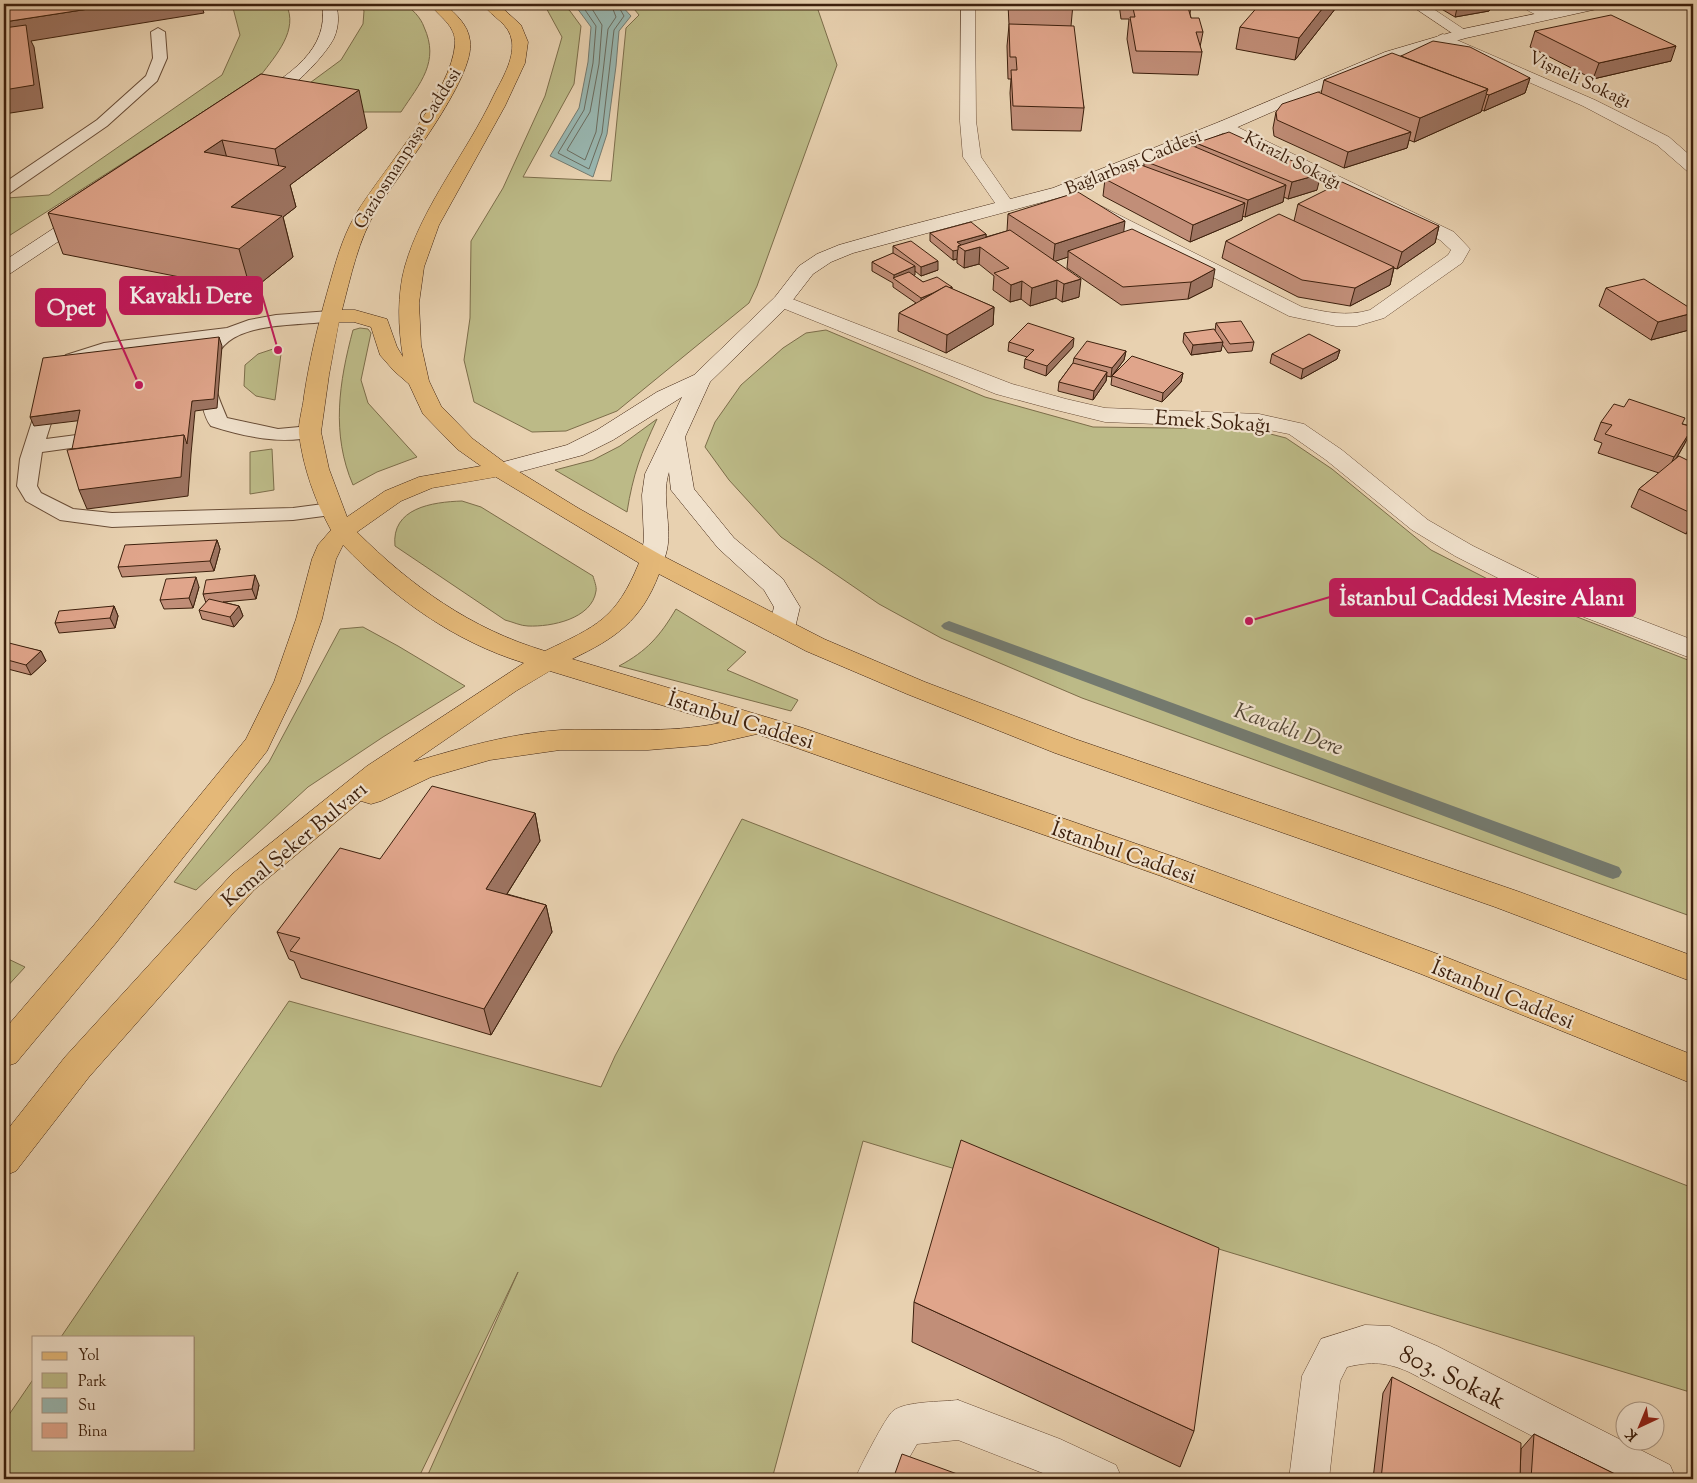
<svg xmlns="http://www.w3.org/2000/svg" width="1697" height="1483" viewBox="0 0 1697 1483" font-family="'Sorts Mill Goudy',serif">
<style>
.green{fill:#bcba87;stroke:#7c6d4a}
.water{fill:#98b6b0;stroke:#747a6f}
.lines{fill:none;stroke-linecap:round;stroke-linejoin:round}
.shore{stroke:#6a6b5e;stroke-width:1}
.stream{fill:#747a6f;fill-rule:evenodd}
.lane-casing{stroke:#684c36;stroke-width:2}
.street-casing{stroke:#684c36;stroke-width:1}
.secondary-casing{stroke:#3d200d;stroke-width:1}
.primary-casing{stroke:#3d200d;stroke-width:1}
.lane{fill:#f0e1cc;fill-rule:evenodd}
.street{fill:#f0e1cc;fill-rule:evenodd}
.secondary{fill:#f0e1cc;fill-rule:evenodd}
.primary{fill:#e4b878;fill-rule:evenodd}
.wall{fill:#c18e78;stroke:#3d200d}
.shaded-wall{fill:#9d7461;stroke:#3d200d}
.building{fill:#e0a58b;stroke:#3d200d}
.labels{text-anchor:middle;stroke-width:4.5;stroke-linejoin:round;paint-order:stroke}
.far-street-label{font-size:18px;fill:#3d200d;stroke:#f0e1cc}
.street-label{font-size:21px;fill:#3d200d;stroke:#f0e1cc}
.water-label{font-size:22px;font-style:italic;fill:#544636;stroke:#f0e1cc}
.near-street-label{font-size:25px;fill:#3d200d;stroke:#f0e1cc}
.leader{fill:none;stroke:#c2185b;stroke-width:2}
.callout-dot{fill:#c2185b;stroke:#f0e1cc;stroke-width:2}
.callout{fill:#c2185b;stroke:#c2185b;stroke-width:2}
.callout-label{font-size:22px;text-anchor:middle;font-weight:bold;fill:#fff}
</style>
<rect width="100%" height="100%" fill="#e8d1b0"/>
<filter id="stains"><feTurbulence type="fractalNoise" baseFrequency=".004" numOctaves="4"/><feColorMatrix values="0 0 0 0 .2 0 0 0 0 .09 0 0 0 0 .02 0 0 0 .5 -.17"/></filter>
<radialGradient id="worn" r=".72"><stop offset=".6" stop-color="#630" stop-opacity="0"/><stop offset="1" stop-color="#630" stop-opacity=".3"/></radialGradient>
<g class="green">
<path d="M232 4H286C299 30 276 55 261 75L4 239V208L7 198 49 195 222 75 240 35Z"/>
<path d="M361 4C370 4 396 1 403 4 412 8 421 18 424 27 440 62 420 83 401 112H353L303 88 341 60 363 24 364 11Z"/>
<path d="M544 4H562L570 11 581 26 574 84 523 177 611 181 626 28 639 15 630 4H816L837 65 757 286 749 303 617 411 566 431 532 432 474 402 464 360 470 318 471 241 503 188 545 96 562 37Z"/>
<path d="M360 328 368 329 371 333 361 380 368 403 417 457 377 472 353 485C331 434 339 382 353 330Z"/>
<path d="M826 330 985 397 1093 427 1251 429 1286 438 1332 469 1431 550 1513 592 1693 662V917L1082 698 941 638 879 604 781 537 729 480 705 447 715 422 741 385 783 348 806 333Z"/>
<path d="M282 346 275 400 256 396 244 386 245 365 258 354Z"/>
<path d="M657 419C641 453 633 474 627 512L555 470 593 460 620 446Z"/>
<path d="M272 449 274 490 250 494V452Z"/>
<path d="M462 501 481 507 593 576C594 580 597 587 596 591 592 619 551 627 528 626 521 626 513 622 505 620L395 546C391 508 432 502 462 501Z"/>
<path d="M676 609 746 652 727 670 798 700 791 711 619 666C647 651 660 636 676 609Z"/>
<path d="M363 627 398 646 465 686 383 737 308 787 196 890 174 882 269 762 340 629Z"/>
<path d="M742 819 1693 1188V1393L863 1141 772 1479H426L518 1272 418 1479H4V1422L34 1378V1449H194V1337H61L289 1001 601 1087 615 1056Z"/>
<path d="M4 957 25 967 4 990Z"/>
</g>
<path class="water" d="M574 4H620L631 16 619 31 616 66 607 134 593 177 550 156 579 108 588 62 591 27Z"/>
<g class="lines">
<g class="shore">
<path d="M581 4 596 26 593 63 584 110 558 153 589 169 602 133 614 30 624 16 617 4"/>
<path d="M589 4 602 25 599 64 590 112 567 150 585 160 596 132 608 29 616 17 611 4"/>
</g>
<path class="stream" d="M949 621 1619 867 1622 872 1619 877 1613 879 1607 877 944 629 941 626 944 623Z"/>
<defs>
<g id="lane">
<path d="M158 28 165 32 167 58 157 81 107 126 10 193 4 195V183L97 120 146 76 153 58 151 32Z"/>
<path d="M330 311 336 312 339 316 336 320C302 328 222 317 214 366 211 383 221 403 227 418L278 429 310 426 317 428 320 432 317 436C281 445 246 437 211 426 206 420 204 412 202 404 194 382 190 360 208 341L107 354 80 363 65 379 46 439 107 431 114 433 117 437 114 441 107 443 42 452 37 486 41 493 73 509 112 513 293 508 331 503 339 504 342 509 339 514 293 520 112 527 60 520 26 501 17 486 20 459 46 378 66 355 104 343 227 328 249 320 276 315Z"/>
</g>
<g id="street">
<path d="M961 4H975L976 121 981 157 1015 206 1012 210 1006 211 1000 210 963 157 960 121Z"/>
<path d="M1409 4H1426L1471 34 1468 37H1458Z"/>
<path d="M1520 4C1532 3 1547 3 1555 14L1553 17C1542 20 1531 12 1522 7Z"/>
<path d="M1683 4H1693V10L1688 9Z"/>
<path d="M1443 34 1595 100 1669 137 1693 158V172L1687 171 1657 145 1583 106 1438 42 1435 39 1438 36Z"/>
<path d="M1225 121 1454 232 1470 249 1462 263 1384 318 1357 326H1336L1289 316 1085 212 1082 208 1085 204 1091 203 1097 204 1302 307C1326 312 1346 317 1370 310L1448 255 1451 250 1440 240 1219 130 1217 126 1219 122Z"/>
<path d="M782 295 1012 384 1066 399 1105 408 1259 414 1304 424 1342 450 1428 520 1473 546 1563 590 1693 640V659L1545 602 1455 556 1412 530 1326 460 1289 434 1259 428 1105 422 1052 409 996 394 775 305 772 301 775 297Z"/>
<path d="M1365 1325 1390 1326 1437 1346 1670 1465 1676 1479H1615L1409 1372C1386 1362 1372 1361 1347 1367L1340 1381 1329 1479H1289L1302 1376 1321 1339Z"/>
<path d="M958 1400 1060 1439 1116 1465 1122 1479H1058L958 1440 917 1444 897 1479H855C859 1469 886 1416 893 1411 905 1401 942 1402 958 1400Z"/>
</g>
<g id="secondary">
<path d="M322 4H336C339 16 339 26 334 38 325 57 276 109 254 103L252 100 254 97C288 75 330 50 322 4Z"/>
<path d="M1582 4H1608L1606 7 1466 38 1395 58 1231 130 1065 196 853 253 831 262 813 274 789 305 710 382 685 437 694 489 734 538 783 579 800 607 795 628 791 634 782 636 773 634 769 628 774 607 764 590 718 548 675 495 671 490 669 472C659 501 678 538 661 565L652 568 643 565 640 560 644 540 642 495 645 474 682 397 613 440 583 455 500 477 492 475 489 470 492 465 567 445 597 430 657 392 694 375 775 297 799 266 817 254 839 245 899 228 1053 188 1219 122 1385 52 1463 29Z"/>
<path d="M86 210 92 211 95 215 92 219 11 273 4 275V261L80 211Z"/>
</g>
<path id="primary" d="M430 4H445C456 15 468 24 470 41 476 78 398 175 377 209 358 240 351 276 342 310H355L387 319 397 347 403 357C398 328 397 294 405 266 423 204 467 153 494 95 502 79 514 60 512 42 510 23 492 18 483 4H498L521 25 528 42 525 63 505 106 439 225 424 267 419 303 421 345 429 381 441 406 473 439 508 465 578 508 661 555 824 639 925 682 1075 739 1517 891 1693 956V982L1495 907 1055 753 907 694 806 651 659 574C641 621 616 638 572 659L803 728 1183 860 1443 956 1693 1055V1084L1421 974 1161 876 757 734 708 745 648 750H560L490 760 431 777 381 801 371 804 361 801 254 890 89 1077 16 1171 4 1176V1134L65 1057 232 874 367 766 524 663C453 641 394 598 343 545L336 559 322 619 300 682 267 751 116 943 16 1063 4 1067V1030L94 925 246 739 274 682 296 619 312 559 318 545 331 530C315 501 303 467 299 434 298 422 303 408 304 396 310 356 320 317 331 279 338 254 345 231 359 209 385 168 452 91 455 44 456 25 439 17 430 4ZM339 322H354L371 327 380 355 394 371 409 384 423 414 457 449 481 466 419 477 385 491 347 517 329 469 321 432 329 375ZM496 477 639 563C616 619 597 626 545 651 471 629 411 586 357 532L401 501 432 488ZM550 671 720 723C668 734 614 728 561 730 511 733 461 748 413 762L516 691Z"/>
</defs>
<use href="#lane" class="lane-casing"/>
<use href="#street" class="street-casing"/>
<use href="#secondary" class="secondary-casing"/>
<use href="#primary" class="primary-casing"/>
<use href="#lane" class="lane"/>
<use href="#street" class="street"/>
<use href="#secondary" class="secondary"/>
<use href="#primary" class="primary"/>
</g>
<g class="wall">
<path d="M1008 4H1073L1071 26 1084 108 1081 131 1012 130 1010 93 1011 79H1008L1007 46 1009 25Z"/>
<path d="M1119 4H1191L1190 14 1191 18 1203 32 1200 47 1202 52 1198 75 1133 73 1127 39 1129 19H1121Z"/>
<path d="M1339 4 1295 60 1236 49 1240 27Z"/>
<path d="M1433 4H1494L1489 11 1455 17Z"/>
<path d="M1535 31 1671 61 1593 79 1530 47Z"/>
<path d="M1401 56 1530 78 1525 93 1484 111 1482 110 1481 112 1414 142 1409 140 1407 148 1344 168 1274 136 1273 128 1276 112 1321 94 1324 80Z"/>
<path d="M261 74 367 128 290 185 296 207 283 217 293 257 251 291 63 254 48 213Z"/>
<path d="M1196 143 1317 190 1288 199 1284 197 1283 202 1245 217 1242 216V220L1190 242 1103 196 1105 179 1144 166V161L1196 147Z"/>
<path d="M1298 204 1439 226 1435 243 1397 269 1394 268 1390 285 1350 306 1298 297 1222 258 1226 241 1294 221Z"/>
<path d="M1008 214 1124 232 1212 287 1188 299 1121 305 1067 268 1068 257 1055 261 1079 297 1062 302 1056 298 1030 306 1021 299 1010 302 993 290 994 276 979 264 964 268 957 263V259L953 260 930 241V233L986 234V237L1007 231Z"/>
<path d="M893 246 938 270 921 276 915 271 914 276 923 282 952 287V289L994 307 993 325 946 353 898 331 899 313 916 303 893 287V283L872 271V262L893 254Z"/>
<path d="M1606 288 1693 313V321L1689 330 1651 340 1599 306Z"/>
<path d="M1216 323 1254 342 1252 351 1228 353 1222 344 1221 351 1191 355 1183 342 1184 333 1215 331Z"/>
<path d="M1009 342 1073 347 1046 376 1024 368 1025 359 1027 357 1008 351Z"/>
<path d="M1340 350 1337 359 1301 379 1270 363 1272 354Z"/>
<path d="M1126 351 1124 360 1113 375 1183 373 1181 382 1162 402 1111 385 1112 376 1111 377 1107 376 1106 381 1093 400 1058 391 1059 382 1073 363 1074 358Z"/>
<path d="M1601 422 1683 424 1693 427 1684 445 1676 459 1693 463V531L1691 530 1686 534 1631 507 1639 489 1659 473 1598 453 1602 443 1594 440Z"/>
<path d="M217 540 220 549 214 571 122 577 118 567Z"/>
<path d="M259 585 256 599 223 602 239 606 243 616 234 627 202 619 199 610 206 603 203 594Z"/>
<path d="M199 587 193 608 164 609 160 600Z"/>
<path d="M114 606 118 616 115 628 59 633 55 623Z"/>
<path d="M4 643 41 651 46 661 31 675 4 668Z"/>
<path d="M535 813 540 841 507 894 546 905 552 932 491 1035 301 978 294 961 289 959 277 932 380 859Z"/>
<path d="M914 1302 1194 1431 1180 1467 912 1342Z"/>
<path d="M1392 1377 1520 1474 1521 1449 1534 1434 1625 1479H1373L1383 1393Z"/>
</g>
<g class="shaded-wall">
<path d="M121 4H201L204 13 31 41 34 47 43 108 4 114V22Z"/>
<path d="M1326 4H1339L1295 60 1299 38Z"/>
<path d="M1458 4H1494L1489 11 1455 17Z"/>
<path d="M1676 46 1671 61 1593 79 1599 63Z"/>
<path d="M1530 78 1525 93 1484 111 1489 95Z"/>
<path d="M1488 89 1481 112 1414 142 1420 118Z"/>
<path d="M359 90 367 128 290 185 296 207 283 217 293 257 251 291 239 249 231 207 280 171 275 149Z"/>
<path d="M1411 132 1407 148 1344 168 1348 152Z"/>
<path d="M222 140 233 180 204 152Z"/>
<path d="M1321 174 1317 190 1288 199 1292 182Z"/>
<path d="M1286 185 1283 202 1245 217 1248 200Z"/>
<path d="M1245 203 1242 220 1190 242 1193 225Z"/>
<path d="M1125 221 1123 238 1068 251V257L1053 262 1055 244Z"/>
<path d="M1439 226 1435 243 1397 269 1402 252Z"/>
<path d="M986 234V243L958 246 957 259 953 260V251L957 242Z"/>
<path d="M980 247 979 264 964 268 965 251Z"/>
<path d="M938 261V270L921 276V267Z"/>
<path d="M915 266V275L899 282 894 278V275Z"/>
<path d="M1394 267 1390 285 1350 306 1355 288Z"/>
<path d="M1215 269 1212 287 1188 299 1191 282Z"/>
<path d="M1081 279 1079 297 1062 302 1064 284Z"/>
<path d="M1057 280 1056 298 1030 306 1032 288Z"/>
<path d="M1022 281 1021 299 1010 302 1011 285Z"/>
<path d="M952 287 951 296 921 307V298Z"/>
<path d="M994 307 993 325 946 353 947 335Z"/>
<path d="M1693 313V321L1689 330 1651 340 1658 322Z"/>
<path d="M219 337 222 346 217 408 195 411 191 454 188 496 87 509 79 490 184 435 192 401Z"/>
<path d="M1074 338 1073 347 1046 376 1047 366Z"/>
<path d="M1223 342 1221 351 1191 355 1193 345Z"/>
<path d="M1340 350 1337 359 1301 379 1303 369Z"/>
<path d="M1126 351 1124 360 1111 377 1112 368Z"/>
<path d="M1107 372 1106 381 1093 400 1094 391Z"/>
<path d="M1183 373 1181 382 1162 402 1163 393Z"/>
<path d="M80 410 84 420 34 426 30 417Z"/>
<path d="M1693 427 1684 445 1666 476 1674 457Z"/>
<path d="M1693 519V524L1691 530 1686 534Z"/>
<path d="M217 540 220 549 214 571 210 561Z"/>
<path d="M255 575 259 585 256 599 252 589Z"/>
<path d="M196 577 199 587 193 608 189 598Z"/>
<path d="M114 606 118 616 115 628 110 618Z"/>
<path d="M239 606 243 616 234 627 230 617Z"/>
<path d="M41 651 46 661 31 675 26 665Z"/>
<path d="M535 813 540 841 493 916 486 889Z"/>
<path d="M546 905 552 932 491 1035 484 1009Z"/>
</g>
<g class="building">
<path d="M4 4H121L4 22Z"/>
<path d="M1010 4H1073V6L1010 5Z"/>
<path d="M1132 4H1187L1191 18H1199L1203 32H1196L1202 52 1136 51 1130 17H1135Z"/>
<path d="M1260 4H1326L1299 38 1240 27Z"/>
<path d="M1611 15 1676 46 1599 63 1535 31Z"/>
<path d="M1009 24 1074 26 1084 108 1013 106 1011 70H1017L1016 57H1010Z"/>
<path d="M26 25 34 85 4 90V28Z"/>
<path d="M1433 41 1470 47 1530 78 1489 95 1486 94 1488 89 1401 56Z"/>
<path d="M1392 53 1488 89 1420 118 1324 80Z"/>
<path d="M261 74 359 90 275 149 222 140 204 152 286 167 231 207 282 216 239 249 48 213Z"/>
<path d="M1318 92 1411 132 1348 152 1277 120 1276 112 1282 104Z"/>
<path d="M1229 132 1321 174 1292 182 1196 143Z"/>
<path d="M1193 146 1286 185 1248 200 1144 161Z"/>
<path d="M1141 165 1245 203 1193 225 1105 179Z"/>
<path d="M1342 182 1439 226 1402 252 1298 204Z"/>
<path d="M1078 192 1125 221 1055 244 1008 214Z"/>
<path d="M1279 214 1394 267 1355 288 1302 280 1226 241Z"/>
<path d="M971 222 986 234 957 242 961 245 958 246V250L953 251 930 233Z"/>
<path d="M1132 229 1215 269 1191 282 1123 287 1068 251Z"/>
<path d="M1010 230 1081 279 1064 284 1057 280 1032 288 1022 281 1011 285 994 273 1009 268 980 247 965 251 958 246Z"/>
<path d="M911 241 938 261 921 267 893 246Z"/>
<path d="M893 253 915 266 894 275 872 262Z"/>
<path d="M909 272 923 282 937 277 952 287 949 288 946 286 933 293 921 298 893 278Z"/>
<path d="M1644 279 1693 310V313L1658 322 1606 288Z"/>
<path d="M946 286 994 307 947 335 899 313Z"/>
<path d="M1241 321 1254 342 1230 344 1216 323Z"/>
<path d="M1028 323 1074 338 1047 366 1025 359 1034 350 1009 342Z"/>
<path d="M1214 329 1223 342 1193 345 1184 333Z"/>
<path d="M1309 334 1340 350 1303 369 1272 354Z"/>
<path d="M219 337 214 399 192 401 187 444 184 435 72 449 80 410 30 417 43 358Z"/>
<path d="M1087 341 1126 351 1112 368 1074 358Z"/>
<path d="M1132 356 1183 373 1163 393 1112 376Z"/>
<path d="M1073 363 1107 372 1094 391 1059 382Z"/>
<path d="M1629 399 1685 418 1682 424 1693 427 1674 457 1605 434 1612 425 1601 422 1614 404 1624 407Z"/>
<path d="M184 435 181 477 79 490 67 450Z"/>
<path d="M1679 456 1693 463V514L1639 489Z"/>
<path d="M217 540 210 561 118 567 125 545Z"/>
<path d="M255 575 252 589 203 594 206 580Z"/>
<path d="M196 577 189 598 160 600 166 579Z"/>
<path d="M209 599 239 606 230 617 199 610Z"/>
<path d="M114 606 110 618 55 623 59 611Z"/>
<path d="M5 642 41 651 26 665 4 659V643Z"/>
<path d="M432 786 535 813 486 889 546 905 484 1009 290 951 300 938 277 932 340 848 380 859Z"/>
<path d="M961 1140 1219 1248 1194 1431 914 1302Z"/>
<path d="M1392 1377 1521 1443 1520 1479H1381Z"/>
<path d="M1534 1434 1625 1479H1531Z"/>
<path d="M902 1454 971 1479H893Z"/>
</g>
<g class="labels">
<g class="far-street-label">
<text transform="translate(1580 79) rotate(25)" y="6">Vişneli Sokağı</text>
<text transform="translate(407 148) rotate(-58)" y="6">Gaziosmanpaşa Caddesi</text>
<text transform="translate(1293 160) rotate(27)" y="6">Kirazlı Sokağı</text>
<text transform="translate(1133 162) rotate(-22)" y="6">Bağlarbaşı Caddesi</text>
</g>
<g class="street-label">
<text transform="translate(1213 421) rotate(4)" y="7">Emek Sokağı</text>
<text transform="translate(741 720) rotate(17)" y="7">İstanbul Caddesi</text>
<text transform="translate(294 844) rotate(-40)" y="7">Kemal Şeker Bulvarı</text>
<text transform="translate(1124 852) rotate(19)" y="7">İstanbul Caddesi</text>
<text transform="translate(1503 994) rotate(22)" y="7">İstanbul Caddesi</text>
</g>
<g class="water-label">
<text transform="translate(1289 728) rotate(20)" y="8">Kavaklı Dere</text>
</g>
<g class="near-street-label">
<text transform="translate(1453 1376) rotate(26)" y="9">803. Sokak</text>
</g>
</g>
<path class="leader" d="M278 350L262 295M139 385L105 308M1249 621L1330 597"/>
<g class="callout-dot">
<circle cx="278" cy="350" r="5"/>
<circle cx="139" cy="385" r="5"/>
<circle cx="1249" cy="621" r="5"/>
</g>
<g class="callout">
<rect x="120" y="277" width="142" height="37" rx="5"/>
<rect x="36" y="289" width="69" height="37" rx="5"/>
<rect x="1330" y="579" width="305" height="37" rx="5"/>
</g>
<g class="callout-label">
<text x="191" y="303">Kavaklı Dere</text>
<text x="71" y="315">Opet</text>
<text x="1482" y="605">İstanbul Caddesi Mesire Alanı</text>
</g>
<rect width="1697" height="1483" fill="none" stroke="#e8d1b0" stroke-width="20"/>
<rect x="5" y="5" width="1687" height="1473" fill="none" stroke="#3d200d" stroke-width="2.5"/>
<rect x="10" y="10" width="1677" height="1463" fill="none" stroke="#3d200d"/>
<rect x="32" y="1336" width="162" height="115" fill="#f0e1cc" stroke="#a89480"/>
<rect x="42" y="1352" width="25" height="8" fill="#e4b878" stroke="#a89480"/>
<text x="78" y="1360" font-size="15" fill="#3d200d">Yol</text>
<rect x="42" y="1373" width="25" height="15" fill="#bcba87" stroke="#a89480"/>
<text x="78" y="1386" font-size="15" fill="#3d200d">Park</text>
<rect x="42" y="1398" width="25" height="15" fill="#98b6b0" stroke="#a89480"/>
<text x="78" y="1410" font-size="15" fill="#3d200d">Su</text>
<rect x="42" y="1423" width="25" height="15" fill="#e0a58b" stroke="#a89480"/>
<text x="78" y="1436" font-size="15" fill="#3d200d">Bina</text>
<g transform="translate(1640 1426) rotate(224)"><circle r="24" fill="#f0e1cc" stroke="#a89480"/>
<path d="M0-4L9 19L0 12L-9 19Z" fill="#8f2418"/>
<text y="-8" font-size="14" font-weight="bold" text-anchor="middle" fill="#3d200d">K</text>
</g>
<rect width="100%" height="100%" filter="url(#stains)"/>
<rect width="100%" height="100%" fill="url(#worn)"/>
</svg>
